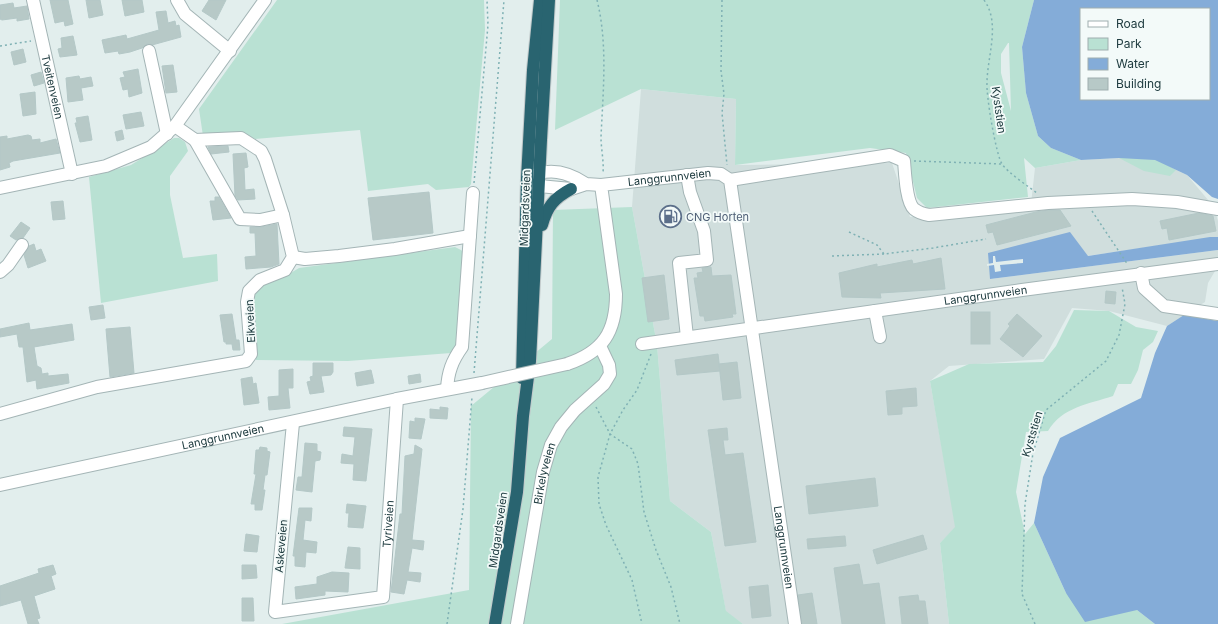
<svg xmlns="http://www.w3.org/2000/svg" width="1218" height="624" viewBox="0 0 1218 624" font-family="Inter,sans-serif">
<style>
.built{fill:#d0dedd}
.green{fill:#b9e1d3;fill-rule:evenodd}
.water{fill:#84acd8;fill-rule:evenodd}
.pier{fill:#e2eeed}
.building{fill:#b7c9c7;stroke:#b4c8c7}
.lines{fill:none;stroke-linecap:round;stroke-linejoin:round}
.minor-casing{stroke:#a4b5b6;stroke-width:14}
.highway-casing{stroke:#c1c9ca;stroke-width:14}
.path{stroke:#7fb1b4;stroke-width:1.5;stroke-dasharray:2 3;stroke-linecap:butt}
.minor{stroke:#fff;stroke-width:12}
.highway{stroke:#296470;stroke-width:12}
.minor-bridge-casing{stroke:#a4b5b6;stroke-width:14;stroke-linecap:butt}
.minor-bridge{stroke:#fff;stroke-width:12}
.labels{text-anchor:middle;stroke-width:3.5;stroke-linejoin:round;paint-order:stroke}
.street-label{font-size:11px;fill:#203d41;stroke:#f3faf9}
.service-label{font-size:11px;fill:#4e5e75;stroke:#f3faf9;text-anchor:start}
</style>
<rect width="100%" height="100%" fill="#e2eeed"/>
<path class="built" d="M641 89 736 99 735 165 892 163 910 217 1031 204 1035 168 1081 160 1119 158 1155 160 1187 175 1214 207 1218 221V237L1087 256 990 279 1218 250V266L1208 283 1205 302 1167 326 1109 311 1072 308 1044 359 949 366 930 381 956 527 940 543 949 624H743L726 612 711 532 670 501 657 345 632 207Z"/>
<g class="green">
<path d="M277 0H484L485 30 471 184 469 187 436 190 428 184 368 191 360 130 255 139 244 133 203 136 199 109Z"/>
<path d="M560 0H1034L1022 47 1026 93 1038 136 1051 148 1081 160 1035 168 1024 158 1028 197 927 208 917 198 906 153 870 148 735 165 736 99 641 89 555 130ZM1008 43H1009L1011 111 1001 73V54Z"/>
<path d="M174 138H179L185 142 188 151 170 176V195L183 258 217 254 218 281 101 303 89 177 131 165Z"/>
<path d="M1126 141 1176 170 1170 176 1144 171 1119 158Z"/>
<path d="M632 207 657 345 670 501 711 532 726 611 743 624H282L469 590 471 406 552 339 553 210Z"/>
<path d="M455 247 461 250 464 253 458 343 451 353 348 361 256 360 253 291 257 286 284 277 299 268Z"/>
<path d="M1074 310 1109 311 1136 327 1158 331 1153 342 1143 350 1138 370 1131 384H1118L1113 396C1089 404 1062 407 1048 431L1026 432 1016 492 1025 534 1034 523 1066 593 1137 610 1155 624H949L940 543 955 527 930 381 969 364 1043 362 1056 346Z"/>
</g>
<g class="water">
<path d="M1034 0H1218V199L1212 197 1187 175 1155 160 1119 158 1081 160 1051 148 1038 136 1026 93 1022 47ZM1081 9H1209V99H1081Z"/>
<path d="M1070 232 1088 256 1210 237H1218V250L990 279 988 253Z"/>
<path d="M1184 315 1218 321V624H1155L1137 610 1085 622 1066 593 1034 523 1043 477 1060 438 1141 398 1155 353 1167 326Z"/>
</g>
<path class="pier" d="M993 256H995L996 262 1023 259V263L1000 265 1001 271 995 272 994 265 987 266V264L993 263Z"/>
<g class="building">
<path d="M50 0H68L73 24 65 26 64 21 55 23Z"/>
<path d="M86 0H100L103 15 89 18Z"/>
<path d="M122 0H142L144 12 125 16Z"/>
<path d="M209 0H226L216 20 202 11Z"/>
<path d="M13 3 14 8 27 6 29 19 17 21V18L2 20 0 19V5Z"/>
<path d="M166 11 168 23 175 21 176 26 179 25 181 37 152 45 147 44 142 48 130 52 119 54 118 51 105 53 102 40 126 35 127 39 159 30 156 12Z"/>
<path d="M73 36 77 55 60 57 58 49 62 48 61 38Z"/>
<path d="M23 49 26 62 14 65 11 52Z"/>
<path d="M173 65 177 92 166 93 162 66Z"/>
<path d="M138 69 142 93 129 97 128 89 123 90 120 78 125 77 123 72Z"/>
<path d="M41 72 44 83 34 86 31 75Z"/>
<path d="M79 76 80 79 91 77 93 86 81 88 83 100 68 102 66 78Z"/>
<path d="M35 92 36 114 23 116 20 94Z"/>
<path d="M141 112 144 126 126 129 123 115Z"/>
<path d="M88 116 92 140 80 142 75 123H77L76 118Z"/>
<path d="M122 130 124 139 117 141 115 132Z"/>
<path d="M28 135 31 136 32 140 40 139V143L56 139 60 153 13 161 9 163 10 167 0 170V137L7 136V139Z"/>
<path d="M228 146 229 152 211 154 208 147Z"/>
<path d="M246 153 248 167 244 168 245 190 254 189 255 199 238 200 235 196 233 154Z"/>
<path d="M429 192 433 233 373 240 368 198Z"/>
<path d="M215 197H219L231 218 213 220 210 201H215Z"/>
<path d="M63 201 65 219 53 220 51 202Z"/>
<path d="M1049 210H1060L1071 226 997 245 993 232 988 233 986 225 1036 212Z"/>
<path d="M1199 213 1213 216 1216 231 1169 240 1167 228 1162 229 1160 221Z"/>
<path d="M21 222 30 228 23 238 16 240 10 236Z"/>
<path d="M277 224 279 264 271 267 246 269 245 257 256 256 255 233H250V227H261Z"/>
<path d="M34 244 36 251 41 249 46 261 28 268 24 255 29 246Z"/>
<path d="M941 258 945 289 880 293 881 298 842 297 839 273 877 264V267L912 260 913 264Z"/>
<path d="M711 267 712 276 731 275 736 314H732L733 317 705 321 704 316H700L694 278H698L697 273 703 272 702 268Z"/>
<path d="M664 275 669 319 648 322 642 278Z"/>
<path d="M1106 291 1116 292 1115 304 1105 303Z"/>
<path d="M103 305 105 318 91 320 89 307Z"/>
<rect x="971" y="312" width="19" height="32"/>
<path d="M232 314 236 340H239L240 350H233L232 344H226V342H224L220 315Z"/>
<path d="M1017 314 1042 336 1023 357 1000 339 1010 326 1008 324Z"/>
<path d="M29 323 30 330 72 324 74 340 34 347 37 366 41 368 42 374 48 373V376L68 374 69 383 37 389 36 380 27 382 23 347H19L17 334 0 337V329Z"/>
<path d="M130 327 134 373 110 377 106 329Z"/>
<path d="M718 354 720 371 677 375 675 360Z"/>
<path d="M737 362 741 398 723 400 719 364Z"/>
<path d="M313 363H333V372L331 375 321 376 324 392 310 394 307 382 311 381 310 377 313 376Z"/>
<path d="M293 369V388H288L290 408 269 410 268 397 279 396V370Z"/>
<path d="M371 370 374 383 357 386 355 373Z"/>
<path d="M420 374 421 382 409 384 408 376Z"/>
<path d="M252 377 253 384 256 383 259 403 244 405 241 379Z"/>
<path d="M916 388 917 406 902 407V414L888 415 886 391Z"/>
<path d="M440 407 448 408 447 419 430 418V409L440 410Z"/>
<path d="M415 418 425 419 421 439 409 438 410 421 415 422Z"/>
<path d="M344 427 372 429 366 481 353 480 354 464 341 463 342 454 353 456 355 437 343 436Z"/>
<path d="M727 428 728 440H723L725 455 743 453 756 542 725 546 708 430Z"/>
<path d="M305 443 317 444V451L321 452 320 460 315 461 312 492 296 490 298 477H302Z"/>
<path d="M415 445 422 449 412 540 424 541 423 550 412 548 408 572 421 573 420 582 407 580 404 594 391 592 400 514H402L405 456 414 454Z"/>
<path d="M260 447 267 448V451L270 452 267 475H265L263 490H265L262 510H255V504H251L256 474H254L256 450H259Z"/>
<path d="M875 478 878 506 809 514 806 486Z"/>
<path d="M347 504 366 506 363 528 348 527 349 513H346Z"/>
<path d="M299 508H312L311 521 305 520 303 540 317 542 316 553 306 552 305 567 295 566V556H293Z"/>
<path d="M246 534 259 536 257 552 244 551Z"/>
<path d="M923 535 927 549 877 564 873 550Z"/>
<path d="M845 536 846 546 808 549 807 539Z"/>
<path d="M348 547 360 548V569L345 568Z"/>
<path d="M859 564 863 585 879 583 885 624H842L834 568Z"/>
<path d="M53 565 56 574 51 576 55 589 34 596 40 618 37 619 39 624H28L21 600 0 606V586L39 573 38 569Z"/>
<path d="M242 565H256L257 578 242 579Z"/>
<path d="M332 572 349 573 348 592 325 591V595L296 599 295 587 317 584V577Z"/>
<path d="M768 585 771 616 752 618 749 587Z"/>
<path d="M812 593 817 624H802L798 595Z"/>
<path d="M918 595 919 601H925L928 624H902L899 597Z"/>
<path d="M242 598H253L254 621H242Z"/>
</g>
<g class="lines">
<defs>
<g id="minor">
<path id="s1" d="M33 0 72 174"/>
<path d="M177 0 185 14 230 51"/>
<path d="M149 51 167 134"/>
<path d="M195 140 240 219 260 220 283 215"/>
<path d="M687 175 690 192 704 231 707 260 679 263 687 337"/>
<path d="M730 180 890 155 904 161C905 172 906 202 914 209 919 213 923 214 929 215L1048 203 1132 199 1177 202 1218 209"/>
<path d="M586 184C567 171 548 167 527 178L539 186 571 189 586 184 601 185"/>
<path d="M0 188 106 166 151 147 175 126 265 0"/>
<path d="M293 257 305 259 339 256 395 249 470 236"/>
<path d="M0 272 8 265 22 245"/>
<path d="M1141 273 1144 288 1164 306 1218 314"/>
<path d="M875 311 880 337"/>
<path id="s2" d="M642 344 1022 290 1218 264"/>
<path id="s3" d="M567 364C603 352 616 332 616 294L601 185 708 173 721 174 730 180 795 624"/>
<path d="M447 389C448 372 452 361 462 347L473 193"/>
<path d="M0 414 97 387 246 361 251 354 247 302 249 291 260 280 285 270 293 257 283 215 265 159 261 151 241 138 195 140 175 126"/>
<path id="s4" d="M293 423 275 612 383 597 397 399"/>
<path id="s5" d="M0 485 397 399 482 383"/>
<path id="s6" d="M517 624 543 472 551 445 561 427 575 410 604 384 610 374 609 365 600 346"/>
</g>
<g id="highway">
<path d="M542 225C547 207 554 198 571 189"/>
<path d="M522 378 527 178 533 70 540 0"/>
<path d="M495 624 517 492 523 416 530 361 541 140 549 0"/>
</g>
</defs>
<use href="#minor" class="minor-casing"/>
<use href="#highway" class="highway-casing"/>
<g class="path">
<path d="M597 0C608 44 603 92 601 137 601 149 604 161 603 173"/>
<path d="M722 0 721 71 724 94 722 113 727 165"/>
<path d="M984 0C1001 23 987 57 987 83 986 95 996 155 1002 164 1007 172 1029 187 1037 193"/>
<path d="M0 46 31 41"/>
<path d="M914 161 1002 164"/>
<path d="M474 183 488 25 487 0"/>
<path d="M1092 211 1128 265"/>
<path d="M849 232 877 245 884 254 933 248 986 239"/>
<path d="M832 256 884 254"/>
<path d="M651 354 637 390 623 410 610 434 632 449 638 464 644 512 656 550 671 587 680 624"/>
<path d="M474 373 504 0"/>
<path d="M596 407 610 434 598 477 599 504 606 525 632 580 642 624"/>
<path d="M447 624 463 509 472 397"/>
<path d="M1035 624 1022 594 1025 504 1033 453 1046 410 1106 361 1119 335 1125 304 1122 287"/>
</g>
<use href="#minor" class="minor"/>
<use href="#highway" class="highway"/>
<defs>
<path id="minor-bridge" d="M482 383 567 364"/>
</defs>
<use href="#minor-bridge" class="minor-bridge-casing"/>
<use href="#minor-bridge" class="minor-bridge"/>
</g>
<defs>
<symbol id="fuel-ring" viewBox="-11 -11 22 22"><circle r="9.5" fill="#f3faf9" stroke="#5c6f8a" stroke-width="1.5"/><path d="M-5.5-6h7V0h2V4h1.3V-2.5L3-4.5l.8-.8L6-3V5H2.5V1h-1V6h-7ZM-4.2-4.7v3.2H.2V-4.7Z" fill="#5c6f8a"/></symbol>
</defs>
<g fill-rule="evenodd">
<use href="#fuel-ring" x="658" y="204" width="25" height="25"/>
</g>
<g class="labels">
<g class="street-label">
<text dy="4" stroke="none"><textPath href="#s1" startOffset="89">Tveitenveien</textPath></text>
<text transform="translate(999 110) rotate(82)" y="4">Kyststien</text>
<text dy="4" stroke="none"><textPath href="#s3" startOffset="272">Langgrunnveien</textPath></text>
<text transform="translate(525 208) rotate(-88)" y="4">Midgardsveien</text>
<text dy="4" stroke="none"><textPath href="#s2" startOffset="347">Langgrunnveien</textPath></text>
<text transform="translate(250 321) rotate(-93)" y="4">Eikveien</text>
<text transform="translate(1032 434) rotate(-73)" y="4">Kyststien</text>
<text dy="4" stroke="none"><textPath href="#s5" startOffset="228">Langgrunnveien</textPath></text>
<text dy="4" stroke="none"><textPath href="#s6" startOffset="153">Birkelyveien</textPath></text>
<text dy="4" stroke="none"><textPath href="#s4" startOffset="372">Tyriveien</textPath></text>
<text transform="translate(498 530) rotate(-82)" y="4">Midgardsveien</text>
<text transform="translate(281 546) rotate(-85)" y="4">Askeveien</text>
<text dy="4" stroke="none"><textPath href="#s3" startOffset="706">Langgrunnveien</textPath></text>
</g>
<g class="service-label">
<text x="686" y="221">CNG Horten</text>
</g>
</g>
<rect x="1080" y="8" width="130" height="92" fill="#f3faf9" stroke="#9faeaf"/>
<rect x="1088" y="21" width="20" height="6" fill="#ffffff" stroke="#9faeaf"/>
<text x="1116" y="28" font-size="12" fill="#203d41">Road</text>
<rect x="1088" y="38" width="20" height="12" fill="#b9e1d3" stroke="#9faeaf"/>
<text x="1116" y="48" font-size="12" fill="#203d41">Park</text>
<rect x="1088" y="58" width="20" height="12" fill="#84acd8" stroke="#9faeaf"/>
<text x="1116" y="68" font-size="12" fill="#203d41">Water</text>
<rect x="1088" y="78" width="20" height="12" fill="#b7c9c7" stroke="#9faeaf"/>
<text x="1116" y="88" font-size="12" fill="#203d41">Building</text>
</svg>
